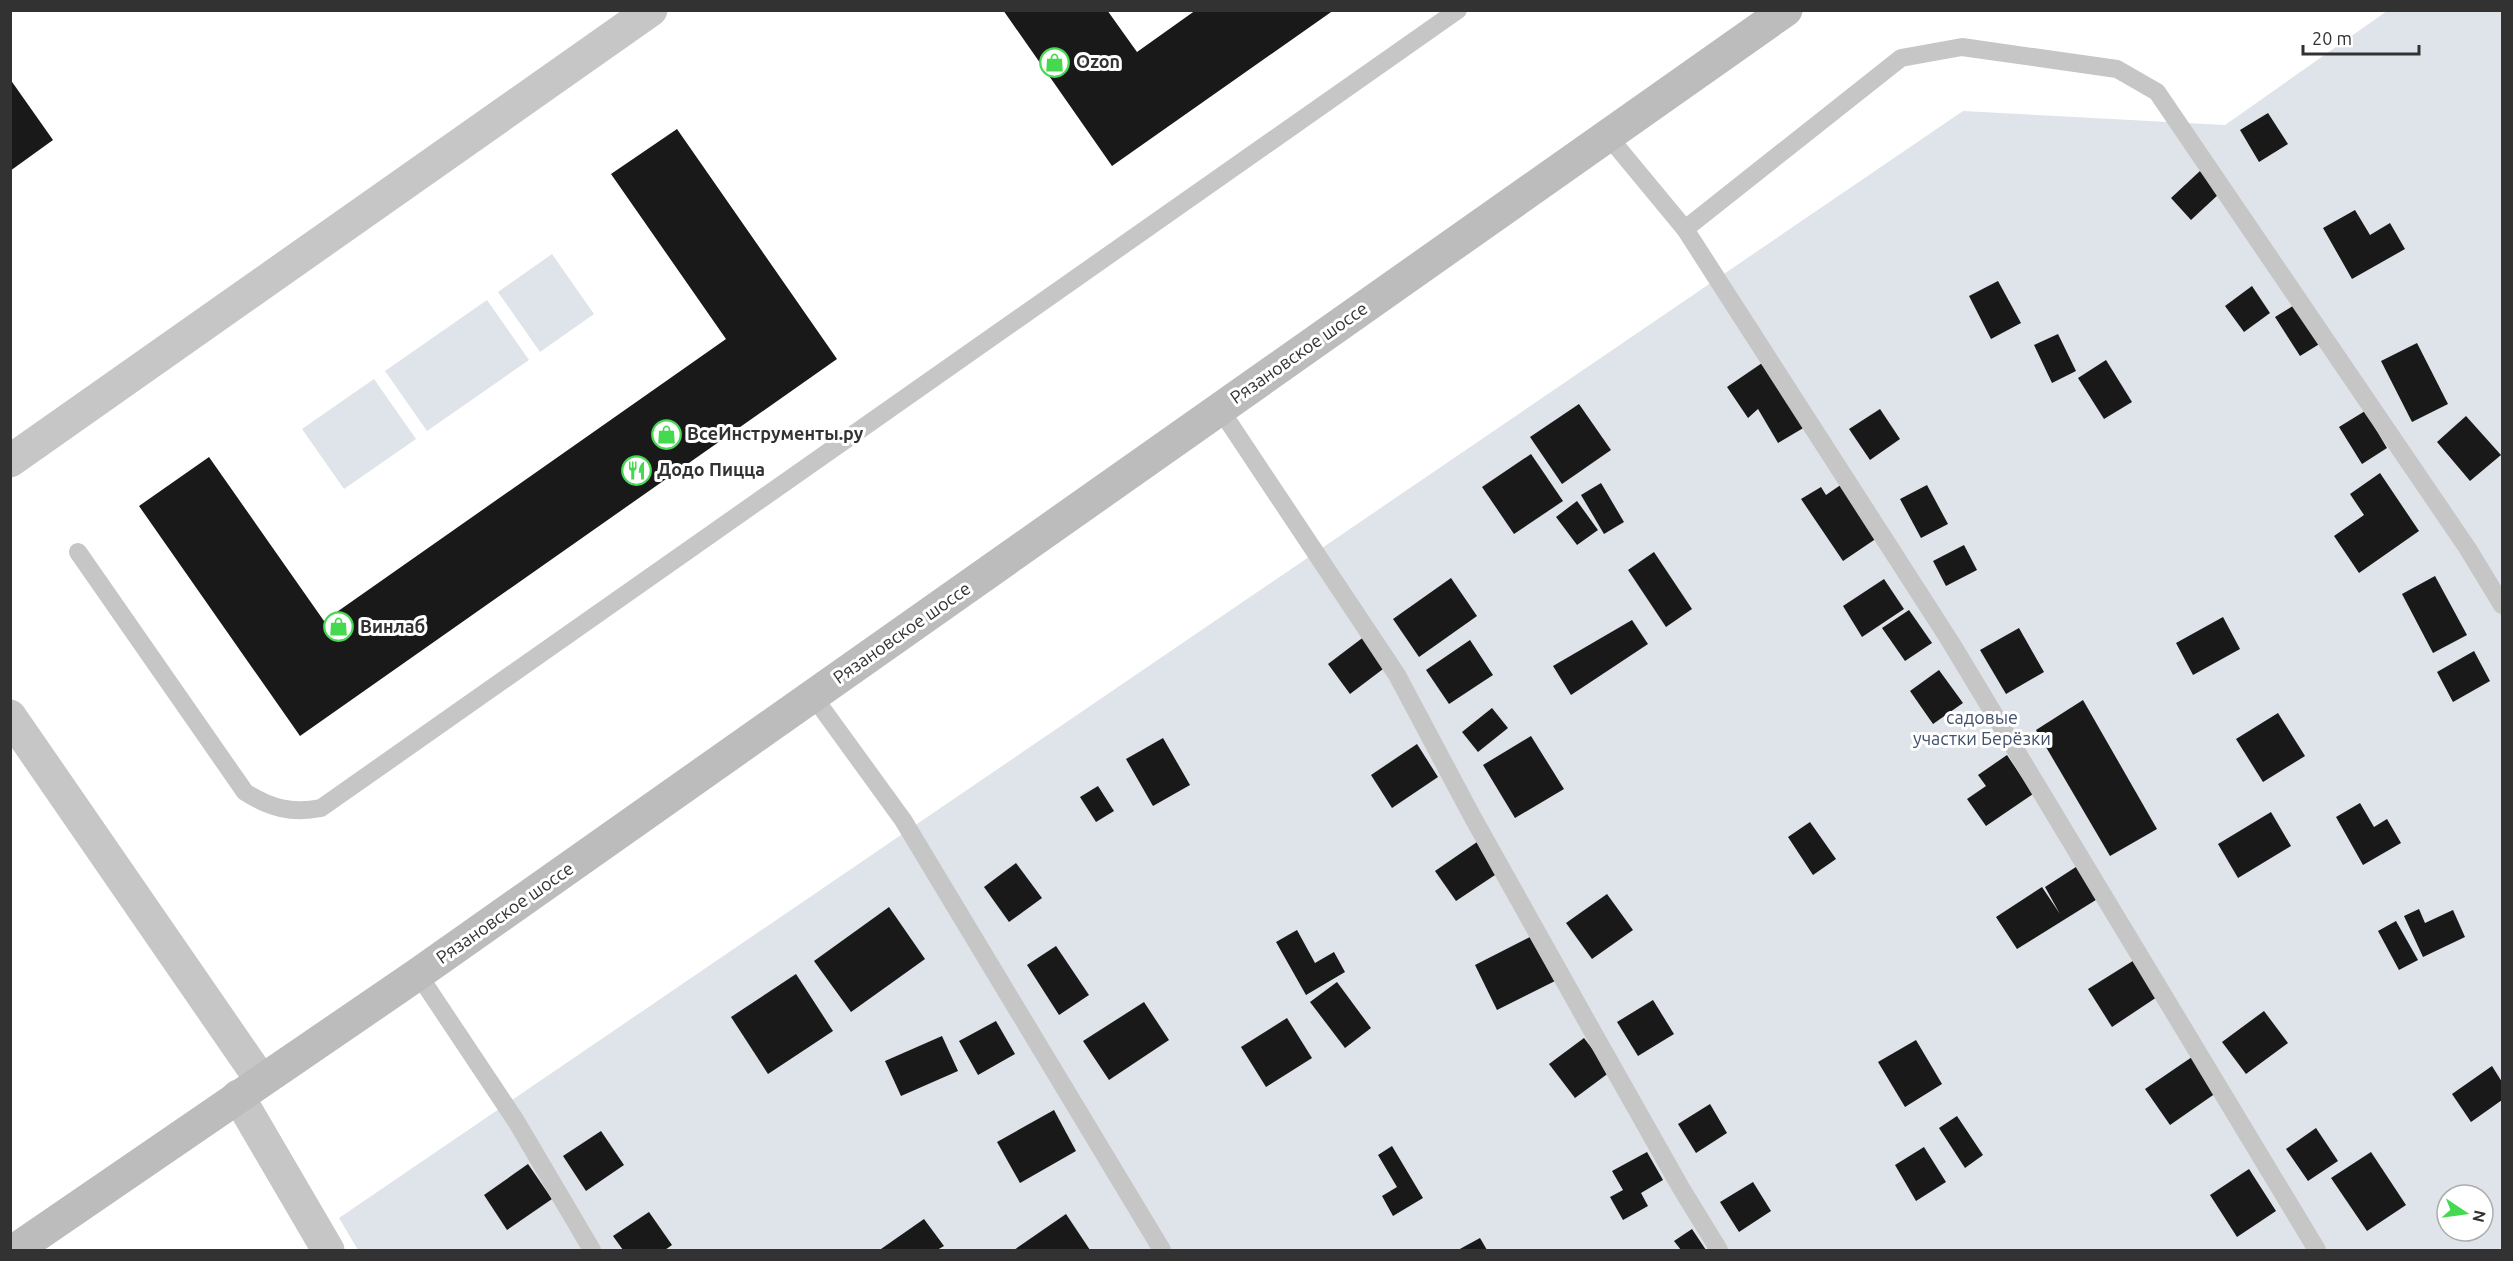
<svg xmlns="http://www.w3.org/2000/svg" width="2513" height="1261" viewBox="0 0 2513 1261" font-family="Ubuntu,sans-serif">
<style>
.green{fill:#dfe3ea;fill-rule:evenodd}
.building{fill:#191919}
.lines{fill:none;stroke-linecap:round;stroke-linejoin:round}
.service{stroke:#c6c6c6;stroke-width:18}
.minor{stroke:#c6c6c6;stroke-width:33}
.tertiary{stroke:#c6c6c6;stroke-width:33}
.secondary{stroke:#bcbcbc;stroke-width:33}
.labels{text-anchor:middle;stroke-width:6;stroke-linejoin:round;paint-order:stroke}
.poi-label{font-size:18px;font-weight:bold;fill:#323232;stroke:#fff;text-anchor:start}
.street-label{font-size:18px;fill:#323232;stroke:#fff}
.park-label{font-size:18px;fill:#42506b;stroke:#fff}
</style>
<rect width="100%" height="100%" fill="#fff"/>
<g class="green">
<path d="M2387 11H2502V1250H358L339 1218 1963 111 2225 125ZM2447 1195H2483V1231H2447Z"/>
<path d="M552 254 594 314 540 352 498 292Z"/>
<path d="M487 300 529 360 427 431 385 371Z"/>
<path d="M374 379 416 439 344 489 302 429Z"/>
</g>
<g class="building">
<path d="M1003 10H1107L1137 52 1196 10H1334L1112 166Z"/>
<path d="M10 79 53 140 10 171Z"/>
<path d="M2268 113 2288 144 2259 162 2240 130Z"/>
<path d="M677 129 837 359 300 736 139 506 209 457 324 621 726 339 611 174Z"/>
<path d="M2200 171 2220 193 2191 220 2171 198Z"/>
<path d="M2355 210 2370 235 2390 223 2405 249 2352 279 2323 228Z"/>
<path d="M1998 281 2021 323 1991 339 1969 296Z"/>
<path d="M2252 286 2270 313 2244 332 2225 306Z"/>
<path d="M2296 304 2321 343 2300 356 2275 317Z"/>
<path d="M2058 334 2076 371 2052 383 2034 345Z"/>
<path d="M2417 343 2448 404 2412 422 2381 361Z"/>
<path d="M2106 360 2132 402 2104 419 2078 378Z"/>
<path d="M1765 361 1805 427 1778 443 1758 409 1748 418 1727 387Z"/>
<path d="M1579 404 1611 450 1562 484 1530 437Z"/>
<path d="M1880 409 1900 439 1870 460 1849 429Z"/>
<path d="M2365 411 2387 448 2362 464 2339 427Z"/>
<path d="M2466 416 2501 455 2470 481 2437 442Z"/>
<path d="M1531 454 1563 501 1514 534 1482 487Z"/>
<path d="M2380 473 2419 531 2359 573 2334 536 2364 515 2350 494Z"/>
<path d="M1601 483 1624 522 1604 534 1581 495Z"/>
<path d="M1842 484 1877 538 1843 561 1801 499 1821 487 1826 495Z"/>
<path d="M1927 485 1948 524 1921 538 1900 499Z"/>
<path d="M1577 501 1598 530 1577 545 1556 517Z"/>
<path d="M1964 545 1977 570 1946 586 1933 561Z"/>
<path d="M1654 552 1692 609 1666 627 1628 570Z"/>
<path d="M2435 576 2467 635 2433 653 2402 594Z"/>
<path d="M1451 578 1477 616 1419 657 1393 619Z"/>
<path d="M1884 579 1904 609 1862 637 1843 606Z"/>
<path d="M1909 610 1932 643 1905 661 1882 628Z"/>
<path d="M2223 617 2240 649 2193 675 2176 643Z"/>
<path d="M1632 620 1648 644 1571 695 1553 666Z"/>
<path d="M2019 628 2044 672 2006 694 1980 650Z"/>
<path d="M1365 636 1387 666 1350 694 1328 664Z"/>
<path d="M1470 640 1493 675 1449 704 1426 670Z"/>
<path d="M2474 651 2490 681 2453 702 2437 672Z"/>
<path d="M1939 670 1963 703 1933 724 1910 691Z"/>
<path d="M2083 700 2157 829 2110 856 2036 730Z"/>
<path d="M1492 708 1508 728 1478 752 1462 732Z"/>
<path d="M2278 713 2305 756 2263 782 2236 739Z"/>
<path d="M1531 736 1564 789 1515 818 1483 765Z"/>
<path d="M1163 738 1190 785 1153 806 1126 759Z"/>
<path d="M1417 744 1438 777 1392 808 1371 775Z"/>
<path d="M2007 755 2033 794 1986 826 1967 799 1986 786 1978 775Z"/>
<path d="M1098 786 1114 811 1096 822 1080 797Z"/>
<path d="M2360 803 2374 827 2387 819 2401 843 2363 865 2336 817Z"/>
<path d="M2271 812 2291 846 2238 878 2218 844Z"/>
<path d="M1810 822 1836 859 1813 875 1788 837Z"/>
<path d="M1477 842 1498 873 1456 901 1435 871Z"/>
<path d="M1016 863 1042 898 1009 922 984 887Z"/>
<path d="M2079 865 2099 898 2017 949 1996 917 2042 887 2060 914 2045 887Z"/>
<path d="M1607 894 1633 930 1592 959 1566 923Z"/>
<path d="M889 907 925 959 851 1012 814 961Z"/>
<path d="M2419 909 2425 923 2453 910 2465 937 2423 957 2404 916Z"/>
<path d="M2396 921 2418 960 2399 970 2378 931Z"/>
<path d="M1297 930 1315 963 1334 952 1345 972 1306 995 1276 942Z"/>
<path d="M1534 935 1557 980 1497 1010 1475 965Z"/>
<path d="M1056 946 1089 995 1059 1015 1027 965Z"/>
<path d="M2136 959 2160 995 2112 1027 2088 989Z"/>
<path d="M796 974 833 1031 768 1074 731 1017Z"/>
<path d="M1337 982 1371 1028 1345 1048 1310 1002Z"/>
<path d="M1653 1000 1674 1034 1638 1056 1617 1022Z"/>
<path d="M1144 1002 1169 1040 1109 1080 1083 1041Z"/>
<path d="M2264 1011 2288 1043 2246 1074 2222 1042Z"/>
<path d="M1287 1018 1312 1058 1266 1087 1241 1047Z"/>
<path d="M996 1021 1015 1054 978 1075 959 1041Z"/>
<path d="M942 1036 958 1071 901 1096 885 1061Z"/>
<path d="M1584 1038 1610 1072 1575 1098 1549 1064Z"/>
<path d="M1916 1040 1942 1084 1905 1107 1878 1062Z"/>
<path d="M2192 1057 2216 1093 2170 1125 2145 1089Z"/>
<path d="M2492 1066 2502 1082V1100L2471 1122 2452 1094Z"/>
<path d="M1710 1104 1727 1133 1696 1153 1678 1124Z"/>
<path d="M1054 1110 1076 1151 1020 1183 997 1142Z"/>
<path d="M1957 1116 1983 1155 1965 1168 1939 1128Z"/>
<path d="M2316 1128 2338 1161 2308 1181 2286 1149Z"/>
<path d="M601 1131 624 1165 586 1191 563 1156Z"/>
<path d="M1392 1146 1423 1198 1393 1216 1382 1196 1397 1187 1378 1155Z"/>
<path d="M1924 1147 1946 1182 1916 1201 1895 1165Z"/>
<path d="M1647 1152 1663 1180 1641 1193 1648 1206 1623 1220 1610 1197 1623 1190 1612 1171Z"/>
<path d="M2371 1152 2406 1205 2367 1231 2331 1178Z"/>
<path d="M528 1164 552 1199 507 1230 484 1195Z"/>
<path d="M2249 1169 2276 1211 2237 1237 2210 1195Z"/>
<path d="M1753 1182 1771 1211 1739 1232 1720 1202Z"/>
<path d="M649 1212 672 1245 665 1250H623L613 1236Z"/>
<path d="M1066 1214 1090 1250H1014Z"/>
<path d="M924 1219 944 1246 937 1250H882L881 1249Z"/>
<path d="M1692 1229 1706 1250H1681L1674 1241Z"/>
<path d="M1480 1238 1487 1250H1458Z"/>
</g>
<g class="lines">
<g class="service">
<path d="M1608 136 1685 229 1950 641 2317 1250"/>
<path d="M1685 229 1901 58 1962 47 2117 69 2157 92 2468 549 2502 605"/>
<path d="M1220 409 1397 675 1472 816 1585 1018 1681 1188 1719 1250"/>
<path d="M78 552 245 792C270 808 292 814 321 808L1458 10"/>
<path d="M813 696 903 820 1162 1250"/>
<path d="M418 974 516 1121 592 1250"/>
</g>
<g class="minor">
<path d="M10 461 651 10"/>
<path d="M10 716 261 1080"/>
</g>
<path class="tertiary" d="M238 1096 328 1250"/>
<path class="secondary" d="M15 1250 418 974 1786 10"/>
</g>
<defs>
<symbol id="shop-ring" viewBox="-11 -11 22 22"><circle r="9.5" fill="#fff" stroke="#44d94e" stroke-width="1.5"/><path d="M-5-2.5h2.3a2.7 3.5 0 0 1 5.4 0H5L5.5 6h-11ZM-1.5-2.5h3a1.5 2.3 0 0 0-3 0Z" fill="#44d94e"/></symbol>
<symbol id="restaurant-ring" viewBox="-11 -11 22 22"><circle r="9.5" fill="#fff" stroke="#44d94e" stroke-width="1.5"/><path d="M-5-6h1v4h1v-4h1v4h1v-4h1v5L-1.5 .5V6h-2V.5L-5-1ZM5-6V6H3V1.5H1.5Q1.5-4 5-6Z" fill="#44d94e"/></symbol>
</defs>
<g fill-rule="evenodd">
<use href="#shop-ring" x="1038" y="46" width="33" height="33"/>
<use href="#shop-ring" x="650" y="418" width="33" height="33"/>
<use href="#restaurant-ring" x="620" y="454" width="33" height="33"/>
<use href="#shop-ring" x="322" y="610" width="33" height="33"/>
</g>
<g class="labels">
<g class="poi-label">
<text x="1076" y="68">Ozon</text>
<text x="687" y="440">ВсеИнструменты.ру</text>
<text x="657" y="476">Додо Пицца</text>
<text x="360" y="633">Винлаб</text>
</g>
<g class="street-label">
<text transform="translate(1299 353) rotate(-35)" y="6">Рязановское шоссе</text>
<text transform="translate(902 633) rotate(-35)" y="6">Рязановское шоссе</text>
<text transform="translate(505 913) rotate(-35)" y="6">Рязановское шоссе</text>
</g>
<g class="park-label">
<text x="1982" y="724">садовые<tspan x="1982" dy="21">участки Берёзки</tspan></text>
</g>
</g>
<rect width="2513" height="1261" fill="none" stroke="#323232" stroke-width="24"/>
<g transform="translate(2465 1213) rotate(103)"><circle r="28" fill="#ffffff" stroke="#adadad" stroke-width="1.5"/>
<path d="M0-4.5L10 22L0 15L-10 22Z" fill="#44d94e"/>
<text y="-9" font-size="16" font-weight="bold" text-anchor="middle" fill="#323232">N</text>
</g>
<path d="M2303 45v9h116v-9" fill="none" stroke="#323232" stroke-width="3"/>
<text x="2312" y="45" font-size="18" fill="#323232" stroke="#ffffff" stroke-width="4.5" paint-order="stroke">20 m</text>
</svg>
